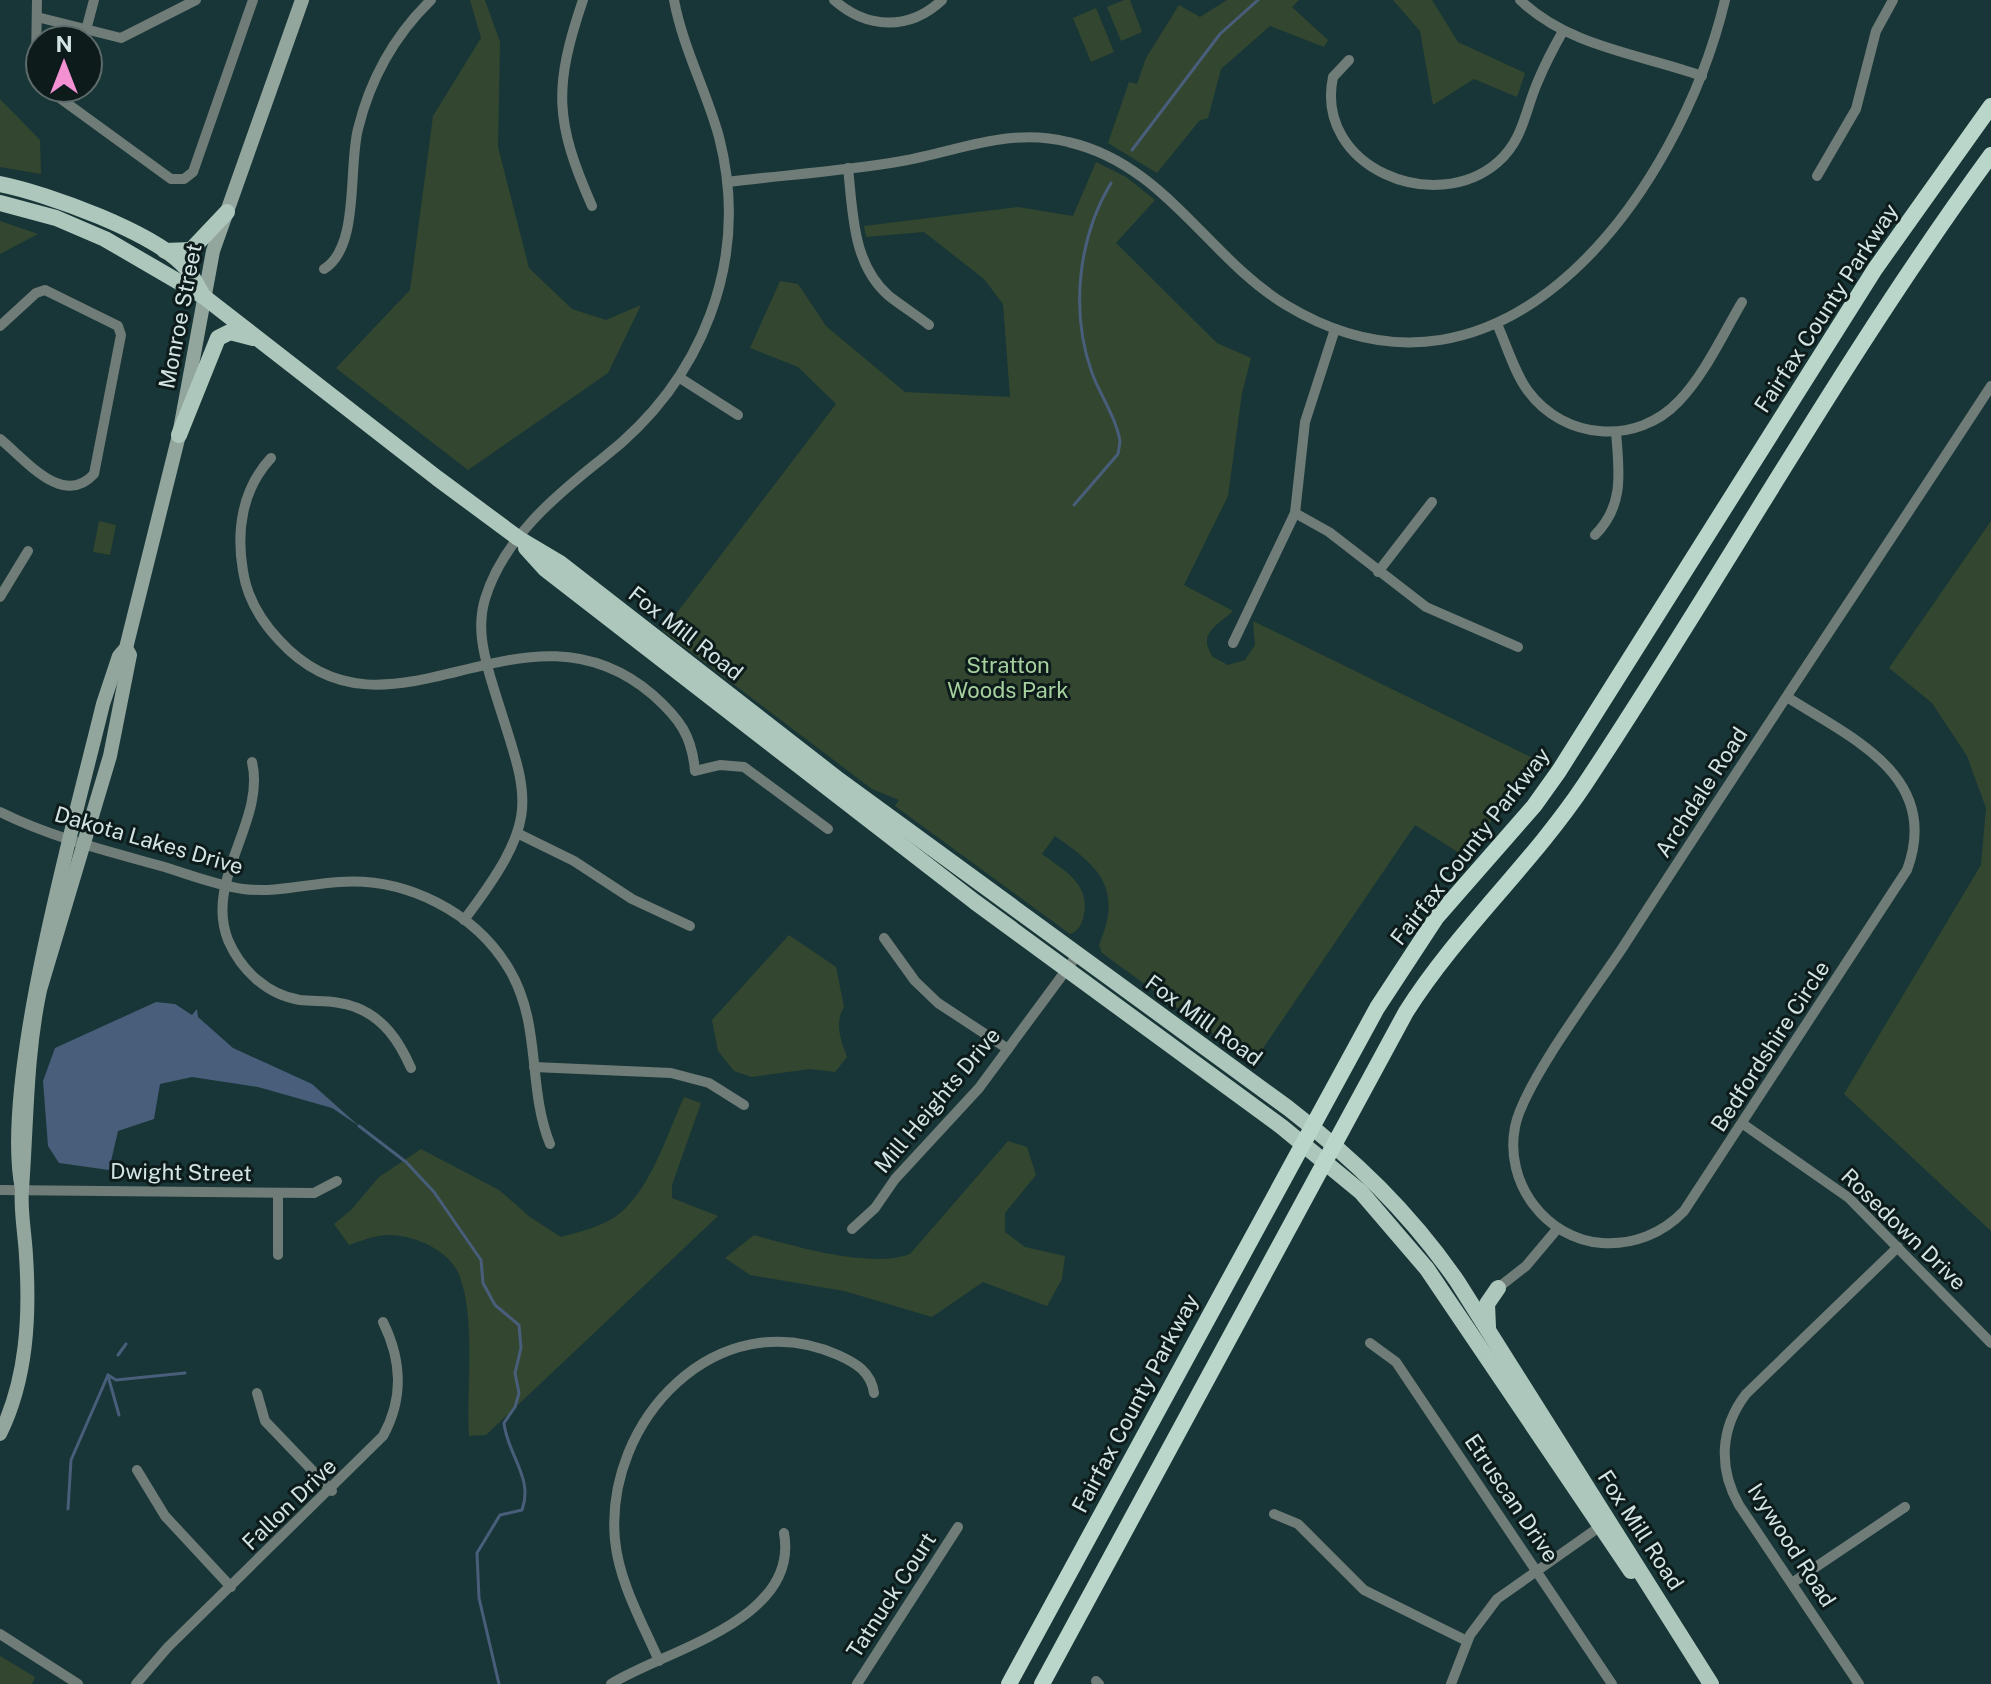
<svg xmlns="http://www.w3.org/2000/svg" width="1991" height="1684" viewBox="0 0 1991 1684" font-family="'Public Sans',sans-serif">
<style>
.green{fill:#33462f}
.water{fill:#485e7a}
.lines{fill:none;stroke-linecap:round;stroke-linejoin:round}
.stream{stroke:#485e7a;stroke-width:3}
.minor{stroke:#707c77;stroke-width:10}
.secondary{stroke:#93a69e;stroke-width:14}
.primary{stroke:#aec7bc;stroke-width:16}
.trunk{stroke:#bad6ca;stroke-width:16}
.labels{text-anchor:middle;stroke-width:6;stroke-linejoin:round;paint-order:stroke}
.street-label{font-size:22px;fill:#d3e4e4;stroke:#0e1b1b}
.park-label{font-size:22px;fill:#a6d19e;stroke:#0e1b1b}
</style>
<rect width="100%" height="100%" fill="#183637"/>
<g class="green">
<path d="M470 0H485L500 42 498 147 529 268 572 309 606 320 641 305 608 373 468 470 336 368 410 290 433 116 481 38Z"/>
<path d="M1124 0H1130L1142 32 1121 41 1107 7Z"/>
<path d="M1227 0H1299L1292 7 1328 40 1324 47 1270 26 1221 69 1208 118 1199 121 1157 173 1108 143 1129 82 1137 84 1146 58 1179 5 1200 17Z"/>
<path d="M1393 0H1432L1458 42 1525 73 1517 97 1474 79 1433 105 1420 31Z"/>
<path d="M1096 8 1114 52 1091 62 1073 18Z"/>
<path d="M0 99 40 140 41 174 0 167Z"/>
<path d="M1096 162 1126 177 1155 200 1116 243 1217 343 1251 358 1242 393 1228 496 1184 585 1233 611C1219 625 1196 633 1213 657L1228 665 1245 660 1255 645 1253 621 1539 761 1464 856 1415 825 1253 1063 1102 953 1099 945C1123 889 1100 867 1055 836L1042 854C1063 870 1090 883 1084 914 1082 924 1079 931 1070 934L895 806 899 800 872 789 663 631 836 404 798 367 750 348 780 281 798 284 826 326 905 392 1010 397 1003 304 984 279 924 232 866 237 864 226 1018 207 1073 216Z"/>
<path d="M0 221 38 234 0 254Z"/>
<path d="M99 521 116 525 110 555 93 552Z"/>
<path d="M1991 521V1231L1844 1094 1981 865 1986 808 1967 756 1932 703 1889 668Z"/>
<path d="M789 935 836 967 844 1007C834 1024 841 1040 847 1057L835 1072 810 1069 752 1077 734 1071 718 1051 712 1020Z"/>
<path d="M684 1097 701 1103 672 1185V1198L718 1216 486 1435 469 1436C466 1387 476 1323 460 1277 451 1249 406 1230 378 1236 368 1238 358 1242 349 1245L334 1224 351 1210 379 1177 421 1149 499 1190 530 1217 561 1237C579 1232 604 1226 619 1214 652 1187 667 1134 684 1097Z"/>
<path d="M1008 1141 1027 1147 1036 1175 1005 1213V1232L1025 1247 1065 1256 1062 1279 1047 1306 983 1282 932 1317 844 1291 750 1275 725 1258 754 1235C793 1246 872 1269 910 1254Z"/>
<path d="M0 1656 35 1677 32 1684H0Z"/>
</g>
<path class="water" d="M156 1002 175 1004 192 1015 197 1009 198 1017 233 1048 312 1084 359 1126 332 1108 258 1087 192 1077 160 1084 154 1119 118 1131 109 1170 59 1163 48 1146 43 1081 55 1048Z"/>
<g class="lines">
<g class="stream">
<path d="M1132 150 1220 34 1258 0"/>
<path d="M1074 505 1118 454 1120 442C1117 419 1100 395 1092 373 1070 312 1078 238 1111 183"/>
<path d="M359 1126 406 1162 434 1192 481 1260 483 1283 495 1305 519 1325 521 1348 515 1373 519 1393 515 1407 504 1423C507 1454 534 1478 522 1510L500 1515 477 1553 479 1598 499 1684"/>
<path d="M118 1355 126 1344"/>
<path d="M108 1375 116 1380 185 1373"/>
<path d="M108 1376 119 1415"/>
<path d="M68 1509 71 1460 108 1375"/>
</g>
<g class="minor">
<path d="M37 0 36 62 40 79"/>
<path d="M583 0C553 88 555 122 592 206"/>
<path d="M834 0C867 29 909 31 942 0"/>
<path d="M1520 0C1569 47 1640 54 1702 76"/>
<path d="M37 17 121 38 196 0"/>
<path d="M86 30 94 0"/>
<path d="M1349 60 1333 77C1314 167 1435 217 1498 162 1524 139 1525 110 1538 81 1545 64 1554 47 1563 31"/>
<path d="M46 88 171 179H184L193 172 253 0"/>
<path d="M848 168C853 212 852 264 889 296 902 306 916 315 929 325"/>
<path d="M1817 176 1856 109 1876 31 1893 0"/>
<path d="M727 182C785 175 845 171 902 161 959 151 1009 127 1068 142 1165 164 1207 257 1286 305 1506 438 1680 188 1725 0"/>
<path d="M324 269C360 247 348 168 358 129 370 80 395 35 431 0"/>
<path d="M1497 324C1507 346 1514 372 1528 391 1564 440 1637 446 1679 401 1705 374 1723 334 1742 302"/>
<path d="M0 326 36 293 45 290 118 326 121 335 94 474C63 508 26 460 0 439"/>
<path d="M680 378 738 415"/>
<path d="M271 458C242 489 236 531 243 571 247 597 261 621 279 640 390 762 522 583 653 695 680 719 692 736 695 771L720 765 744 767 828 829"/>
<path d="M1295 513 1329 532 1426 607 1518 647"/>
<path d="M1595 535C1625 505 1619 471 1616 432"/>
<path d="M1378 572 1432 502"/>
<path d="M0 597 28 551"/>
<path d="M1233 643 1295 513 1305 422 1335 329"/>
<path d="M1787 697C1851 738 1942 776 1907 870L1684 1211C1662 1234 1633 1245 1602 1243 1546 1239 1504 1183 1515 1127 1523 1084 1596 988 1623 947 1744 759 1869 573 1991 386"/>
<path d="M252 762C266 821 204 879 228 940 241 970 267 995 300 1000 319 1002 338 1000 355 1007 384 1018 399 1041 411 1068"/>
<path d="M0 812C50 837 107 851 161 866 188 874 215 885 243 889 276 893 307 884 339 882 406 877 475 912 509 969 542 1024 527 1087 550 1144"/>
<path d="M519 834 574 861 632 899 690 926"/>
<path d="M464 920C548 809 527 800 490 676 483 651 477 626 485 599 503 539 556 495 603 458 702 381 751 261 719 137 706 90 683 48 674 0"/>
<path d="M884 938 915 981 938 1003 1008 1049"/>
<path d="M534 1067 671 1073 709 1083 744 1105"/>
<path d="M1743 1124 1849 1198 1991 1343"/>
<path d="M0 1190 314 1193 337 1181"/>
<path d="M278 1193V1255"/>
<path d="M852 1229 875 1208 895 1179 979 1088 1078 954"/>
<path d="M1494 1291 1526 1266 1558 1228"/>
<path d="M1370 1343 1396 1362 1612 1684"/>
<path d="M257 1393 265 1421 332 1491"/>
<path d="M137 1470 165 1516 231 1587"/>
<path d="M1274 1514 1298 1524 1364 1590 1467 1641"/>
<path d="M1792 1583 1905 1507"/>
<path d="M0 1634 78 1684"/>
<path d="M659 1661C642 1622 619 1582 615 1540 604 1421 717 1301 838 1355 856 1363 871 1372 874 1393"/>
<path d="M1096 1681 1099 1684"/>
<path d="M136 1684 168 1647 383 1436C404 1398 402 1361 383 1322"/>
<path d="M611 1684C665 1650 800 1621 784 1533"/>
<path d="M857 1684 958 1527"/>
<path d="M1451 1684 1470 1635 1497 1599 1605 1523"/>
<path d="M1859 1684 1739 1505C1718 1468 1720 1428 1746 1394L1898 1247"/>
</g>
<g class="secondary">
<path d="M22 1189C0 1083 75 820 103 704L119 656 126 648 179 435 213 251 302 0"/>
<path d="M0 1434C27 1379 30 1316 26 1256 25 1234 20 1210 22 1189 27 1122 26 1056 40 990L110 756 130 655 126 648"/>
</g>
<g class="primary">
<path d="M0 184C46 193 157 233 187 269 193 277 198 287 203 296"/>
<path d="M0 203 56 218 105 239 203 296 437 478 518 538 560 563 839 780 1288 1108C1354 1159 1409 1212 1457 1281L1711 1684"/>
<path d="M165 251 191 250 227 212"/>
<path d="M179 435 218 338 230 332 253 338"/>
<path d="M526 548 545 569 975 902 1282 1127 1361 1192 1427 1269 1631 1571"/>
<path d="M1488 1327 1487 1304 1498 1288"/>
</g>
<g class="trunk">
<path d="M1009 1684 1377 1008 1436 918 1534 806 1559 771 1875 269 1991 106"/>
<path d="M1042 1684 1406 1012C1458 930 1531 865 1585 784 1723 576 1843 357 1991 155"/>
</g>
</g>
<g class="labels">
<g class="street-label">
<text transform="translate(1826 308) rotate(-57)" y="8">Fairfax County Parkway</text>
<text transform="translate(180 316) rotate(-79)" y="8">Monroe Street</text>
<text transform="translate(686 633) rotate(38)" y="8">Fox Mill Road</text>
<text transform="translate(1701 792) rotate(-57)" y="8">Archdale Road</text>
<text transform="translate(149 840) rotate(16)" y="8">Dakota Lakes Drive</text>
<text transform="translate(1470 846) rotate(-52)" y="8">Fairfax County Parkway</text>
<text transform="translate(1204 1020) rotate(36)" y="8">Fox Mill Road</text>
<text transform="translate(1770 1046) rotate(-57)" y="8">Bedfordshire Circle</text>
<text transform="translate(937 1100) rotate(-50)" y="8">Mill Heights Drive</text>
<text transform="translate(181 1172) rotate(1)" y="8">Dwight Street</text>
<text transform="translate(1904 1229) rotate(44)" y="8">Rosedown Drive</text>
<text transform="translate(1135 1403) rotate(-62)" y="8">Fairfax County Parkway</text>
<text transform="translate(1512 1498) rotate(56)" y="8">Etruscan Drive</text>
<text transform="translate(289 1504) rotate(-44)" y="8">Fallon Drive</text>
<text transform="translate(1641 1530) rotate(57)" y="8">Fox Mill Road</text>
<text transform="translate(1792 1545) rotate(57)" y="8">Ivywood Road</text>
<text transform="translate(891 1595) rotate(-57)" y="8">Tatnuck Court</text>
</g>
<g class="park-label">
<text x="1008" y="673">Stratton<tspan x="1008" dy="25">Woods Park</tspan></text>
</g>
</g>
<g transform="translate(64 64)"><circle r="38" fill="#0e1b1b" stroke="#5d6b6b" stroke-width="2"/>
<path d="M0-6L14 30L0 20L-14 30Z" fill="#f491d3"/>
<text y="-12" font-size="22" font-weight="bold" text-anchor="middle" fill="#d3e4e4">N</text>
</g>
</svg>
